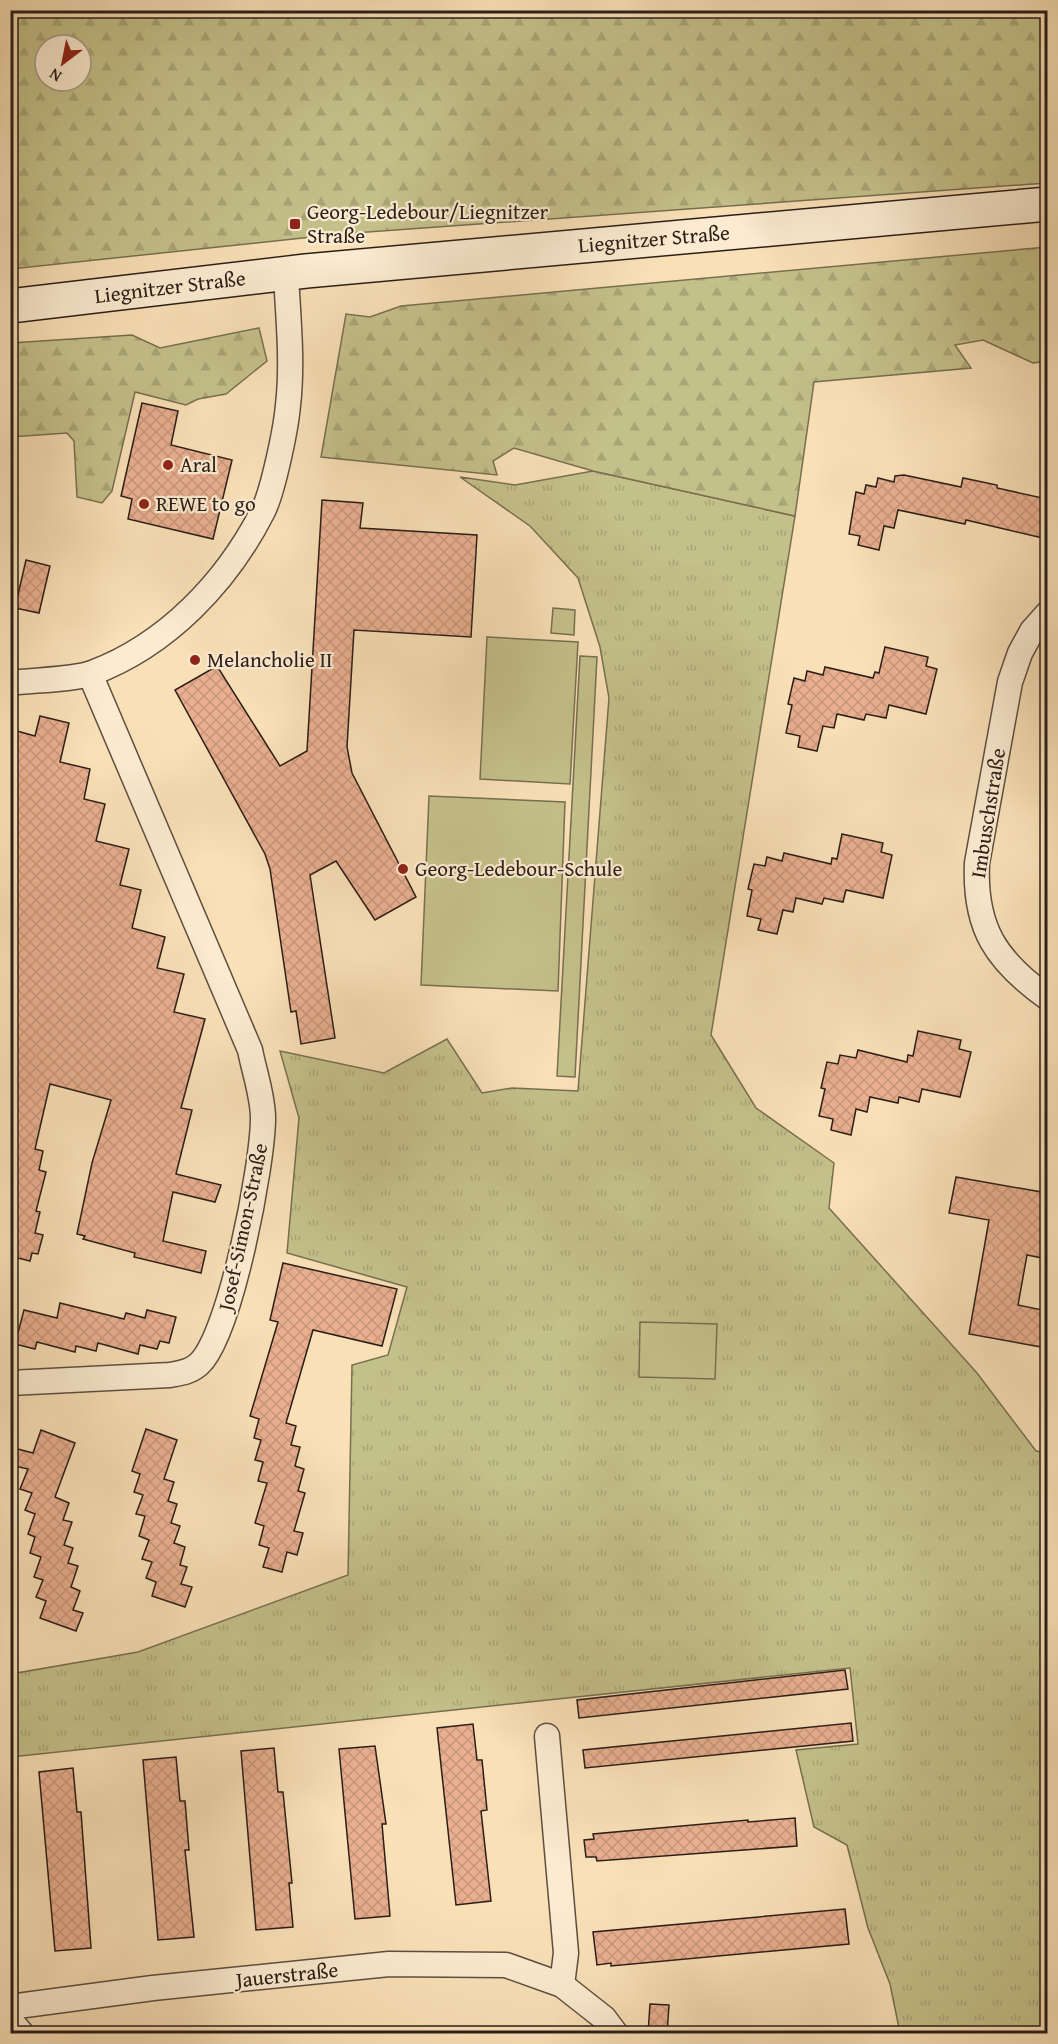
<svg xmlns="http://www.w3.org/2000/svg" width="1058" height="2044" viewBox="0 0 1058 2044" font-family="'Gentium Book Plus',serif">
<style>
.grass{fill:url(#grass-tufts);stroke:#786f51;stroke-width:1.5}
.forest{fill:url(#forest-firs);stroke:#786f51;stroke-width:1.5;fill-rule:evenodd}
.pitch{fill:#c4c08a;stroke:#786f51;stroke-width:1.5}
.building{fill:url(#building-cross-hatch);stroke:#2b1e18;stroke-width:1.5}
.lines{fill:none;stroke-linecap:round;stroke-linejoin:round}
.minor-casing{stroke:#5e4e40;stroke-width:27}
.secondary-casing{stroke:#2b1e18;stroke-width:36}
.minor{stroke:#fbebd0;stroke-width:24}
.secondary{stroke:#fbebd0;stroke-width:33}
.poi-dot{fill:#8f2418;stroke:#fbebd0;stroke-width:2}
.labels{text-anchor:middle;stroke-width:4.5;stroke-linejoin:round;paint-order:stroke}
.poi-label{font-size:21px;fill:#2b1e18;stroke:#fbebd0;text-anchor:start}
.street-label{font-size:21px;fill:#2b1e18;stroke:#fbebd0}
</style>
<defs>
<pattern id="grass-tufts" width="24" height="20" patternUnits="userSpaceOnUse" patternTransform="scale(1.5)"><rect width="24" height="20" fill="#c4c08a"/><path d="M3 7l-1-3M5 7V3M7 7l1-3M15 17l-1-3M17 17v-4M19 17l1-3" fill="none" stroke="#a9a576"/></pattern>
<pattern id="forest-firs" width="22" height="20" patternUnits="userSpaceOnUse" patternTransform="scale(1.5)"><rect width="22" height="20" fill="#c4c08a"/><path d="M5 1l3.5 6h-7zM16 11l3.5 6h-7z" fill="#a9a576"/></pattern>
<pattern id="building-cross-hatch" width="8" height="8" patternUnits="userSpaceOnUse" patternTransform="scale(1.5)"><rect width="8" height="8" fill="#e9af8f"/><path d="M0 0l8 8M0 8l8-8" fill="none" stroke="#c8967b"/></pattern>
</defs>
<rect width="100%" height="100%" fill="#f9e0b7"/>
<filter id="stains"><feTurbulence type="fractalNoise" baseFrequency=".00333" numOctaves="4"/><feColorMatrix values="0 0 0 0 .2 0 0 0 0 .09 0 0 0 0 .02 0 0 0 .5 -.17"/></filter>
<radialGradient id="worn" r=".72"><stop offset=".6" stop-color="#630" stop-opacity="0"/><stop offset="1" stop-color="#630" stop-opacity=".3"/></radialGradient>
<path class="grass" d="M593 471 795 516 711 1035 756 1108 834 1163 829 1208 977 1373 1036 1451 1047 1453V2033H900L890 1984 868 1928 847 1845 814 1827 796 1750 858 1744 850 1668 11 1757V1674L138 1652 348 1575 352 1365 388 1355 407 1287 287 1253 299 1118 280 1051 384 1073 447 1039 482 1093 512 1088 578 1091 609 698 600 647 578 578 530 526 460 477 515 485Z"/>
<g class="forest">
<path d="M10 11H1047V183L340 234 11 269ZM45 45H81V81H45Z"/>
<path d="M1047 247V361L1033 363 983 340 955 345 971 368 814 382 795 516 593 471 514 448 493 461 497 475 321 457 346 314 370 317 401 306Z"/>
<path d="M259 328 267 361 226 394 198 399 186 405 135 392 112 491 102 503 77 497 74 441 67 433 11 437V343L132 335 160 348Z"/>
</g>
<g class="pitch">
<path d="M553 608 575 610 574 635 551 633Z"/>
<path d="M487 637 578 642 570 784 480 779Z"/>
<path d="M580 656 597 657 575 1077 557 1076Z"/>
<path d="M429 796 565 802 558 991 421 985Z"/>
<path d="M640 1322 717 1324 715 1379 639 1377Z"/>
</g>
<g class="building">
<path d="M142 403 178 411 171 445 232 460 213 539 128 519 132 499 121 496Z"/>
<path d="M904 475 961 487 963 478 997 485V488L1047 499V539L966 520 965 524 898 510 894 528 884 526 879 550 858 545 860 536 849 534 856 492 864 494 866 485 876 487 878 478 894 482 895 476Z"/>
<path d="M322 500 363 503 360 528 477 535 471 637 354 630 347 747 352 773 416 897 375 920 336 861 310 875 335 1038 301 1044 296 1011 291 1012 270 869 265 854 175 690 217 666 280 766 307 751Z"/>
<path d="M26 560 50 566 39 613 15 608Z"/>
<path d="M885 647 928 657 926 666 937 669 926 714 889 705 886 718 866 714 864 720 837 714 834 728 823 726 817 751 798 747 800 736 786 733 792 705 788 704 794 678 805 681 807 671 823 675 825 667 873 678 875 672 879 673Z"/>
<path d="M40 716 69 723 60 762 90 769 84 799 105 804 96 841 129 849 120 885 141 890 132 928 165 937 157 968 184 974 174 1012 205 1019 181 1108 192 1110 176 1174 221 1185 215 1202 173 1192 163 1241 206 1251 201 1273 134 1257 135 1253 83 1239 85 1236 77 1234 92 1163 111 1100 50 1084 35 1149 43 1151 39 1170 46 1172 36 1211 40 1212 35 1233 43 1235 38 1254 32 1253 30 1261 10 1256V729L35 736Z"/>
<path d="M842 834 883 843 881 852 892 855 883 898 846 890 843 902 824 898 822 904 796 898 793 912 783 910 777 934 758 930 761 919 747 916 752 890 748 889 754 864 765 866 767 857 782 861 784 853 831 864 832 858 837 859Z"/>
<path d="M918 1031 961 1040 959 1049 971 1052 960 1097 922 1089 919 1102 899 1097 898 1103 870 1097 867 1112 856 1109 851 1135 831 1130 833 1119 819 1116 825 1089 821 1088 827 1062 838 1064 840 1055 856 1058 858 1050 907 1062 908 1055 913 1056Z"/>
<path d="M956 1177 1047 1193V1259L1027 1255 1018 1305 1047 1311V1348L969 1334 989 1220 949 1213Z"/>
<path d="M283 1263 397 1289 382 1346 313 1330 286 1423 296 1426 291 1445 300 1447 295 1466 304 1469 298 1491 305 1493 294 1531 303 1533 297 1555 287 1552 282 1572 263 1567 269 1548 259 1545 264 1526 255 1523 267 1483 258 1481 263 1462 255 1460 261 1440 254 1438 259 1419 250 1416 278 1322 270 1320Z"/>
<path d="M60 1303 124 1319 126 1313 145 1318 147 1310 176 1317 169 1343 160 1341 157 1349 140 1345 138 1354 98 1343 96 1351 76 1346 75 1352 37 1342 35 1349 15 1344 24 1310 57 1318Z"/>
<path d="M146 1429 177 1440 164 1479 174 1482 168 1501 177 1504 171 1523 180 1526 174 1543 185 1547 180 1565 187 1567 181 1584 192 1587 185 1607 152 1596 156 1582 146 1578 152 1562 142 1559 149 1540 139 1536 145 1516 136 1514 143 1495 134 1492 140 1474 132 1471Z"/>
<path d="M41 1430 75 1443 55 1497 69 1503 63 1520 72 1522 64 1545 73 1548 68 1563 78 1566 71 1587 80 1591 73 1610 83 1613 76 1631 40 1618 46 1601 36 1597 43 1580 34 1577 41 1557 30 1553 35 1537 28 1534 35 1514 25 1510 32 1493 20 1489 28 1469 10 1465V1447L33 1453Z"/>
<path d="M845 1670 848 1689 579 1718 577 1700Z"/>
<path d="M851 1723 853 1741 585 1768 583 1750Z"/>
<path d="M473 1724 477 1760H482L487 1810 481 1811 491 1901 456 1905 437 1728Z"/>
<path d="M375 1746 386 1824H382L390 1916 355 1919 339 1749Z"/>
<path d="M274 1748 278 1792H283L292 1883H289L293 1927 256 1930 241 1751Z"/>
<path d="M176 1757 180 1801H185L189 1850H185L194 1937 158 1940 143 1760Z"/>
<path d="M73 1768 77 1812H81L91 1948 55 1951 39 1772Z"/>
<path d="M795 1818 797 1846 597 1861 596 1857H586L584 1840 594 1839 593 1834 748 1820V1822Z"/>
<path d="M845 1909 849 1944 611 1966V1963L597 1965 593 1932Z"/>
<path d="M650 2004 669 2005 667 2034H648Z"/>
</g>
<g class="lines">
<defs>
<g id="minor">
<path d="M1048 613 1032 631 1020 653 1010 682 977 863C974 928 996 961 1048 998"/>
<path d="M10 683C32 680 73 680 92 673 167 645 227 582 263 511 273 491 286 429 288 405 293 362 288 317 286 274"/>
<path d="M10 1383 170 1375C181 1373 190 1372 199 1364 231 1334 263 1163 263 1118 263 1096 254 1071 250 1050L90 674"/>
<path d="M547 1736 566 1953 562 1985"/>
<path d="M10 2007 153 1988 389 1964 506 1965 562 1985 604 2018 616 2034"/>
<path d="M10 2020 22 2034"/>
</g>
<path id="secondary" d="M10 306 306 271 1048 204"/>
</defs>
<use href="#minor" class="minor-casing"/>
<use href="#secondary" class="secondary-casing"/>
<use href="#minor" class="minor"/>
<use href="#secondary" class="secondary"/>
</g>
<g class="poi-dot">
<rect x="289" y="218" width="12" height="12" rx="3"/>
<circle cx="168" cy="465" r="6"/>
<circle cx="144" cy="504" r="6"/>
<circle cx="195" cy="660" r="6"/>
<circle cx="403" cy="869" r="6"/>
</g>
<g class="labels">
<g class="poi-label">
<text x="307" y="219">Georg-Ledebour/Liegnitzer<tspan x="307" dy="24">Straße</tspan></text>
<text x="180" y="472">Aral</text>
<text x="156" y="511">REWE to go</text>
<text x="207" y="667">Melancholie II</text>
<text x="415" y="876">Georg-Ledebour-Schule</text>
</g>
<g class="street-label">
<text transform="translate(654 239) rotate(-5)" y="7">Liegnitzer Straße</text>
<text transform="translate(170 287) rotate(-7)" y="7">Liegnitzer Straße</text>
<text transform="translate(988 813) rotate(-81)" y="7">Imbuschstraße</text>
<text transform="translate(243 1227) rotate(-78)" y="7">Josef-Simon-Straße</text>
<text transform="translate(287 1975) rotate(-6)" y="7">Jauerstraße</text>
</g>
</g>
<rect width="1058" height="2044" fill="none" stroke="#f9e0b7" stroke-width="36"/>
<rect x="12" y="12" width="1034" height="2020" fill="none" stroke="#2b1e18" stroke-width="3"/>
<rect x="18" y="18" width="1022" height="2008" fill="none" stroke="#2b1e18" stroke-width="1.5"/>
<g transform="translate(63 63) rotate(212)"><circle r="28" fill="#fbebd0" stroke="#a89986" stroke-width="1.5"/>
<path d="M0-4.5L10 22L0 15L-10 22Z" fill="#8f2418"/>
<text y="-9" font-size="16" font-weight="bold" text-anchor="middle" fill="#2b1e18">N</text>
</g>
<rect width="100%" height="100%" filter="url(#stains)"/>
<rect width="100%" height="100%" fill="url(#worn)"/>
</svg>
